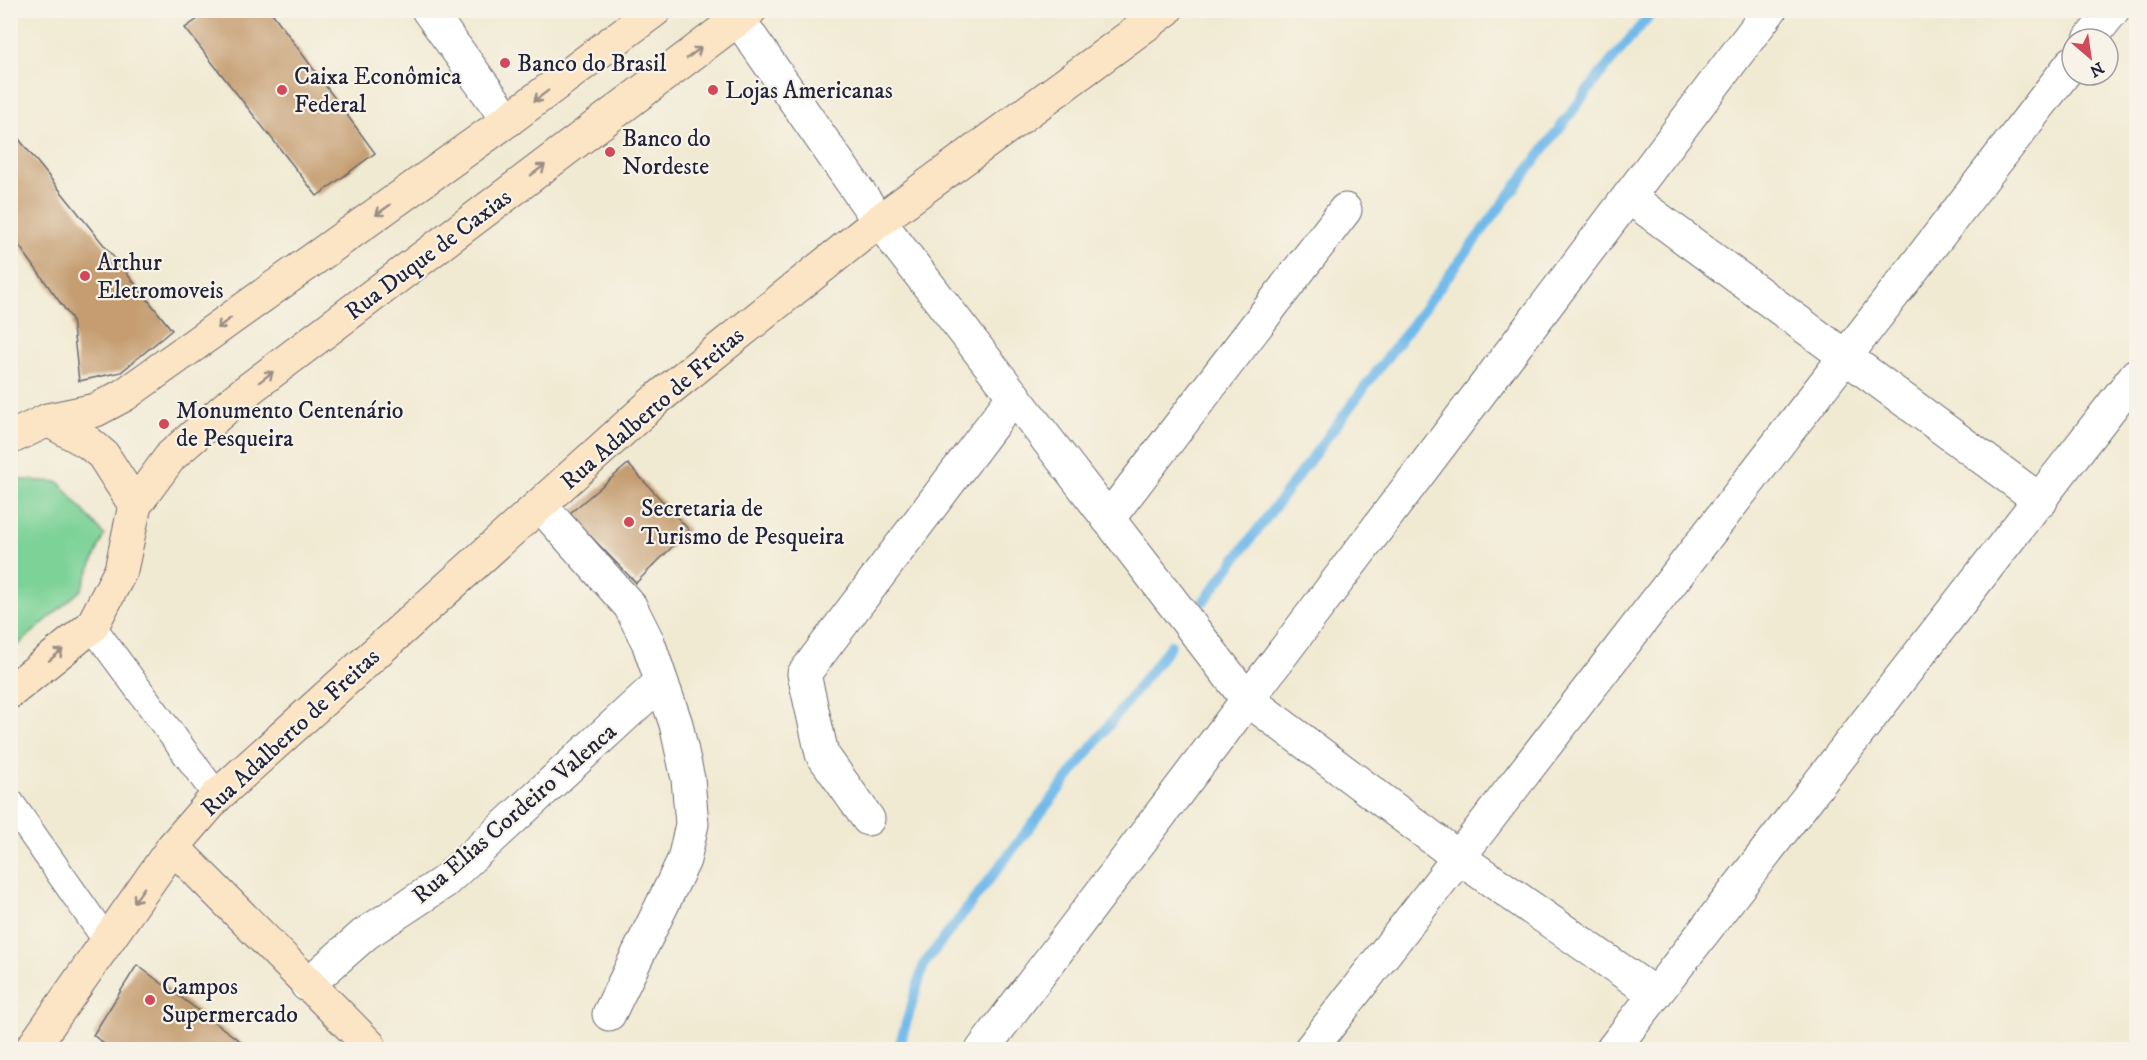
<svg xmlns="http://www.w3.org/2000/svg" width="2147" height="1060" viewBox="0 0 2147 1060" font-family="'IM FELL DW Pica',serif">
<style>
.green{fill:#7bd297;stroke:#4e7a69;stroke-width:1.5}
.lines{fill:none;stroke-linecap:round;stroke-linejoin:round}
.stream{stroke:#72baea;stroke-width:10}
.building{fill:#c59d71}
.pedestrian-casing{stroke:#6a6870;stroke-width:29}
.minor-casing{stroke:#6a6870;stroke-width:35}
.secondary-casing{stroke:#6a6870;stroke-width:35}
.pedestrian{stroke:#fff;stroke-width:27}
.minor{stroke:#fff;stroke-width:33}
.secondary{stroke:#fce5c4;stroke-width:33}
.oneway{stroke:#9a8d86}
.poi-dot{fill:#d1495b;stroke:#f7f3e8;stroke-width:2}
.labels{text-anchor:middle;stroke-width:4.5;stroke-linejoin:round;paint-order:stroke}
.poi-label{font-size:24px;fill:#22223b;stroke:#f7f3e8;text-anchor:start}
.street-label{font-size:24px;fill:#22223b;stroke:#f7f3e8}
</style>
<rect width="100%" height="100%" fill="#f7f3e8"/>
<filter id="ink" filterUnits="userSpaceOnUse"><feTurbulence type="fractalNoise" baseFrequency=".0167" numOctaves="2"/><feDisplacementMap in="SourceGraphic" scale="12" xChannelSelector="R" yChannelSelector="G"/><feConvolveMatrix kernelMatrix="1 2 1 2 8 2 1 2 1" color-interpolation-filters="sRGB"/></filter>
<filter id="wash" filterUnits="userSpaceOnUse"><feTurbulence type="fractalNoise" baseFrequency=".008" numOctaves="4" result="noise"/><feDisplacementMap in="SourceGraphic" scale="24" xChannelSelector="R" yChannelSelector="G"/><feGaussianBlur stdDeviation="1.35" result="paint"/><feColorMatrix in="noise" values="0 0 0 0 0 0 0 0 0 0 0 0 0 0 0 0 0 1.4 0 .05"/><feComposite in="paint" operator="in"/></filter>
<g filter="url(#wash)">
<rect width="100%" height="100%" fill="#f1ead3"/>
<path class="green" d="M11 479 59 482 104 535 81 590 11 651Z"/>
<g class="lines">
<g class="stream">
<path d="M1204 601 1598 77 1654 10"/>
<path d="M898 1050 924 964 1171 645"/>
</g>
</g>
<g id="blocks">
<g class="building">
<path d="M211 10H270L375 153 317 196 185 28Z"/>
<path d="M10 128 172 330 121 372 79 381 72 319 10 233Z"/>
<path d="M628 464 689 530 636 583 569 514Z"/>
<path d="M137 965 252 1050H112L93 1035Z"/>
</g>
</g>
</g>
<g filter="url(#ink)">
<use href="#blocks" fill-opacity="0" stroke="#6a6870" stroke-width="1.5"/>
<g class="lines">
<defs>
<g id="pedestrian">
<path d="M92 626 217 796"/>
<path d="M10 802 107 941"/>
</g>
<g id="minor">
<path d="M428 10 508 120"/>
<path d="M732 10 879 221 1247 699 1458 857 1655 994"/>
<path d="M2090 39 2113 10"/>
<path d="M1629 197 2041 501"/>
<path d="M540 505 630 606 648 642 676 724 688 779 692 824 684 860 609 1014"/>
<path d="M1108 519 1345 210"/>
<path d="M868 819 822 754 804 674 1014 396"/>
<path d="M307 985 365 934 444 882 661 682"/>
<path d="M982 1050 1770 10"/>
<path d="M1310 1050 2072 63"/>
<path d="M1612 1050 2136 375"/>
</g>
<g id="secondary">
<path d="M48 420 89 443 103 455 135 505"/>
<path d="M10 438 48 420 96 410 124 395 508 120 655 10"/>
<path d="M10 692 92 626 121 570 135 505 171 456 236 399 750 10"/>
<path d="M173 847 369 1045 365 1050"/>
<path d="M31 1050 173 847 217 796 657 399 879 221 1166 10"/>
</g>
</defs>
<use href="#pedestrian" class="pedestrian-casing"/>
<use href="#minor" class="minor-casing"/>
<use href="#secondary" class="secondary-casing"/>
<use href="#pedestrian" class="pedestrian"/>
<use href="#minor" class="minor"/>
<use href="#secondary" class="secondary"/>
</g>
<defs><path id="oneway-shaft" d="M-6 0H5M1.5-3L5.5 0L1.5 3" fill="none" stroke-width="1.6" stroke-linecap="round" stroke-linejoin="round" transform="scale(1.5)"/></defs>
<g class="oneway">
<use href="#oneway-shaft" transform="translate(694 53) rotate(-37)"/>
<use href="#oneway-shaft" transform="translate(541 96) rotate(143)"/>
<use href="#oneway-shaft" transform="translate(538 170) rotate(-37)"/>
<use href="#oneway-shaft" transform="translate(383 210) rotate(145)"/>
<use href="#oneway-shaft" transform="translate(224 323) rotate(144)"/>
<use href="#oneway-shaft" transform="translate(266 377) rotate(-37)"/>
<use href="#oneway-shaft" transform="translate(56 655) rotate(-39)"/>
<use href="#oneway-shaft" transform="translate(139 895) rotate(125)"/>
</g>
</g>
<g class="poi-dot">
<circle cx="505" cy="63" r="6"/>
<circle cx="282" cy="90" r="6"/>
<circle cx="713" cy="90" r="6"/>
<circle cx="610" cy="152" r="6"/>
<circle cx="85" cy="276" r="6"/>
<circle cx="164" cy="424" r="6"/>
<circle cx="629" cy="522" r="6"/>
<circle cx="150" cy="1000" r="6"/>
</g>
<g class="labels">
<g class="poi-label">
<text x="517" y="71">Banco do Brasil</text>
<text x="294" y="84">Caixa Econômica<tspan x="294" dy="28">Federal</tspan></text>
<text x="725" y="98">Lojas Americanas</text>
<text x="622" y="146">Banco do<tspan x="622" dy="28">Nordeste</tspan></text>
<text x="97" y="270">Arthur<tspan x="97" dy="28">Eletromoveis</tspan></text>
<text x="176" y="418">Monumento Centenário<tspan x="176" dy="28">de Pesqueira</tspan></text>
<text x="641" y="516">Secretaria de<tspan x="641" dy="28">Turismo de Pesqueira</tspan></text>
<text x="162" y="994">Campos<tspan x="162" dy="28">Supermercado</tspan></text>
</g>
<g class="street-label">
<text transform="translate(428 254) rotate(-37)" y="8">Rua Duque de Caxias</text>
<text transform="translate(652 408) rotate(-41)" y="8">Rua Adalberto de Freitas</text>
<text transform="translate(290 732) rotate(-43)" y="8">Rua Adalberto de Freitas</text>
<text transform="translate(514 813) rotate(-41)" y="8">Rua Elias Cordeiro Valenca</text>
</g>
</g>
<rect width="2147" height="1060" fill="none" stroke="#f7f3e8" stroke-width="36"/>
<g transform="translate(2090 57) rotate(151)"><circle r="28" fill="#f7f3e8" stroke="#a29fa3" stroke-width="1.5"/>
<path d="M0-4.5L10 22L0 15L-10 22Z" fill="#d1495b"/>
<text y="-9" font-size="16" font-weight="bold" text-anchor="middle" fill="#22223b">N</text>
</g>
</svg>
